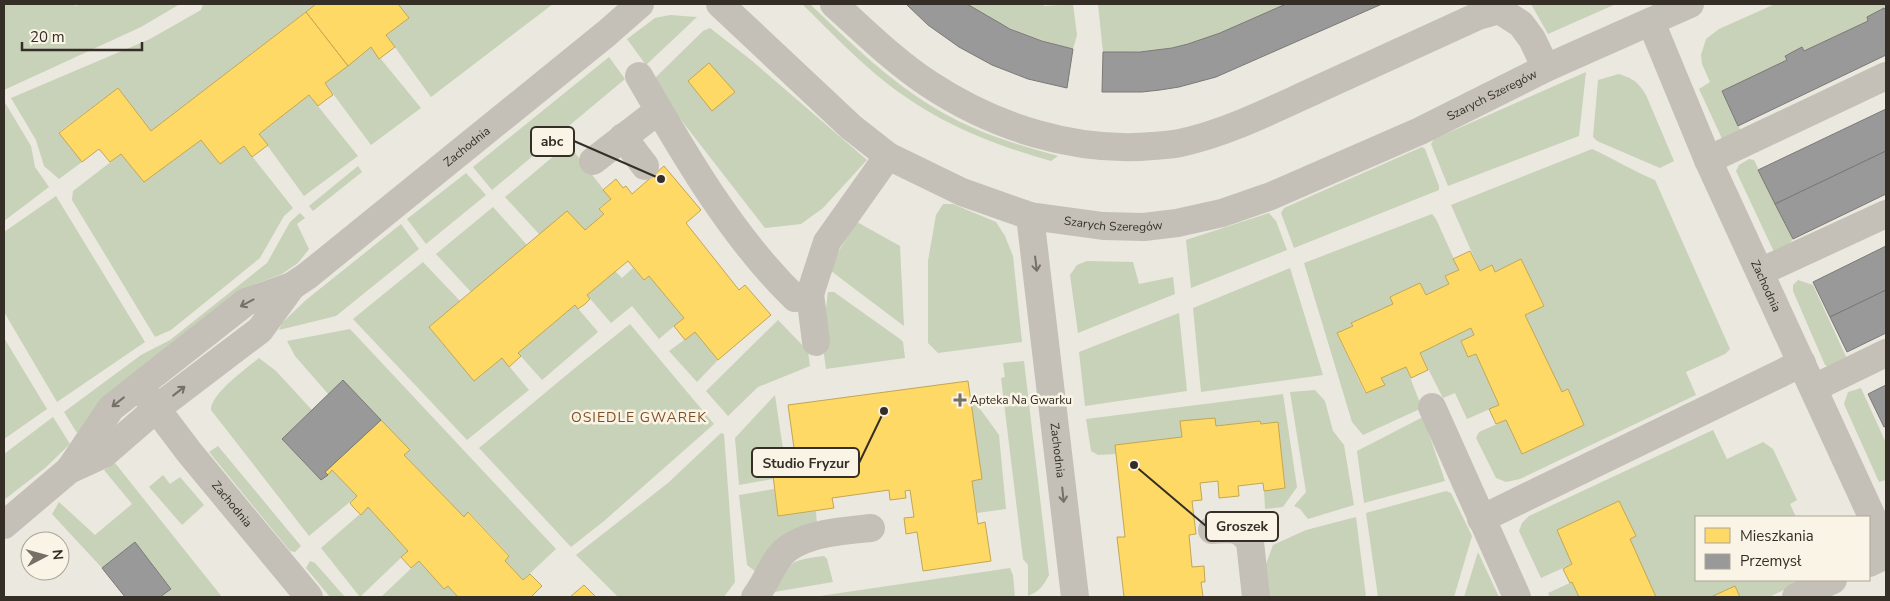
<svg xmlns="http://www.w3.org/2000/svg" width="1890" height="601" viewBox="0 0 1890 601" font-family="'Nunito Sans',sans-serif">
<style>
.green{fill:#c7d2b8}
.homes{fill:#ffd966;stroke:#c2a653}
.industry{fill:#999;stroke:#7b7976}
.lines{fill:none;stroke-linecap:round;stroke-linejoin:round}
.minor{stroke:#c4c0b8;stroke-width:28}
.oneway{stroke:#757068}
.poi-dot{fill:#756f67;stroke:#f9f4e5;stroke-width:2}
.labels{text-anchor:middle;stroke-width:5;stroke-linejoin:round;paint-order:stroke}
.street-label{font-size:12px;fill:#352e26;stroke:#f9f4e5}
.poi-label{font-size:12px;fill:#352e26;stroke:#f9f4e5;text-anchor:start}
.neighbourhood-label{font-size:14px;letter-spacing:1px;fill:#844d1f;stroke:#f9f4e5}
.leader{fill:none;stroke:#352e26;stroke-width:2}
.callout-dot{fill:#352e26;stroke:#f9f4e5;stroke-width:2}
.callout{fill:#f9f4e5;stroke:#352e26;stroke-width:2}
.callout-label{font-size:14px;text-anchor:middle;font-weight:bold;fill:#352e26}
</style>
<rect width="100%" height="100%" fill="#ebe8df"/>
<g class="green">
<path d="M4 4H74L75 6 80 4H180L141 27 4 90Z"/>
<path d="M203 4H316L151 131 118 88 59 132 82 162 59 179 44 166 36 140 11 98 150 39 201 10Z"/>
<path d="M398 4H553L431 97 386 35 409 18Z"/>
<path d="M802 4H810C858 50 906 98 969 126 998 139 1028 148 1058 156L1051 161C990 144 939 123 889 85 858 61 830 31 802 4Z"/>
<path d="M967 4H1043L1044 6 1073 4 1077 35 1073 49C1035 39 1000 27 967 4Z"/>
<path d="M1098 4H1286C1249 20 1211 40 1171 48 1148 52 1126 52 1103 52Z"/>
<path d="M1531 4H1616L1548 34Z"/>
<path d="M1775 4H1886V11L1884 9 1867 17 1868 21 1804 51 1802 48 1785 55 1787 60 1722 91 1743 136 1724 143 1699 89 1710 82 1702 64 1701 55 1706 39 1719 29Z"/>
<path d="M670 15 697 17 646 65 627 39 655 18Z"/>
<path d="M710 28 751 60 867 160 823 208 801 224 765 228 671 107 654 79 703 31Z"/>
<path d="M371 47 421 108 371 145 325 83Z"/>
<path d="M609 57 625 79 492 190 473 167Z"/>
<path d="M1586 72 1579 136 1448 186 1431 144 1434 139Z"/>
<path d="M1619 74C1634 79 1638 82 1646 95L1674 161 1660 168 1597 141 1593 137 1598 80Z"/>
<path d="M309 95 358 156 304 196 259 134Z"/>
<path d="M4 101 31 146 35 167 49 187 4 221Z"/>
<path d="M201 140 220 164 244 146 293 208 284 216 260 258 171 330 155 337 72 200 73 191 121 154 144 182Z"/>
<path d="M568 144 611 199 599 208 604 214 585 230 580 225 539 234 505 197Z"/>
<path d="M1422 147 1425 149 1439 186V190L1294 248 1281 213 1284 208Z"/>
<path d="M1592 149C1614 159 1633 171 1655 180L1730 349 1725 354 1686 372 1696 395 1520 479 1506 482 1496 478 1476 438 1479 432 1506 420 1522 454 1584 425 1568 389 1562 392 1525 315 1544 305 1521 259 1495 272 1492 266 1480 271 1451 205Z"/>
<path d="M1749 159 1754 160 1793 239 1786 248 1775 254 1736 171 1739 165Z"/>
<path d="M358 166 362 172 313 211 309 206Z"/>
<path d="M466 173 486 195 426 244 407 219Z"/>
<path d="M56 196 145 342 57 402 4 312V232Z"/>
<path d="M943 204H953L996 222 1005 236 1013 256 1022 342 938 353 928 343V261L936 215Z"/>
<path d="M493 207 527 245 471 292 436 254Z"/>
<path d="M300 213 305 218 297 224 309 249 298 263 282 274 245 288 215 309 112 397 77 433 64 412 141 355 170 340 267 263 290 222Z"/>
<path d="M1269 213 1276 221 1287 250 1191 288 1186 240Z"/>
<path d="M1432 214 1436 219 1459 270 1445 276 1449 284 1426 295 1420 283 1391 297 1393 304 1352 323 1353 326 1337 334 1365 393 1384 385 1381 378 1406 367 1422 408 1363 435 1352 422 1304 263Z"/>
<path d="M857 222 900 246 904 326 831 271 832 262Z"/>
<path d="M401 224 419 249 336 316 279 330 282 323 306 300Z"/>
<path d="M1087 261 1133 262 1139 284 1173 277 1175 294 1078 333 1070 275 1077 265Z"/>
<path d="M423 262 460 301 429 327 474 381 502 358 529 390 467 440 353 319Z"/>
<path d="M633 268 644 280 649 276 684 318 659 339 632 306 611 323 587 295 615 271 622 278Z"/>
<path d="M1290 268 1323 375 1201 392 1193 308Z"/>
<path d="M1798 280 1813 285 1848 361 1835 370 1825 365 1793 291V285Z"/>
<path d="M828 292H834L900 339 903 342 905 358 826 369 822 340Z"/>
<path d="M575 305 598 332 542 380 518 353Z"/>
<path d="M1179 313 1187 391 1085 406 1079 352Z"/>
<path d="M778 320 808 351 810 366 758 387 728 416 706 391Z"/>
<path d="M630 324 714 424 604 521 571 547 479 448 575 368Z"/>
<path d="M1471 328 1474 335 1461 342 1468 357 1476 354 1499 405 1467 419 1455 393 1443 398 1420 353Z"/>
<path d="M350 329 556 549 523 580 505 561 509 555 469 512 464 517 404 455 409 450 343 381 329 395 295 356 287 341Z"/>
<path d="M695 332 718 360 697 382 669 351Z"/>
<path d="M4 338 47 409 4 439Z"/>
<path d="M259 358 276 371 312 410 282 439 321 480 332 470 357 496 309 536 211 410C211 393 246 369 259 358Z"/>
<path d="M1024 361 1049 575C1044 585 1039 592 1028 596V565L1023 559 1001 378 1005 377 1003 363Z"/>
<path d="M1861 388 1886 443V480L1879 482 1844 404 1848 392Z"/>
<path d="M1315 390 1325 401 1333 431 1344 445 1354 505 1308 519 1300 509 1294 506 1306 492 1290 392Z"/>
<path d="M1283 394 1297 487 1283 507 1265 509 1264 491 1285 488 1278 422 1261 424 1260 421 1216 426 1182 437 1115 445 1116 454 1098 455 1091 451 1086 419Z"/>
<path d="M775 395 783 449 770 451 773 479 739 485 735 438Z"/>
<path d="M970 395 999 435 1006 509 977 513 972 481 982 479Z"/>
<path d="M53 417 70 444 45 468 4 500V454Z"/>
<path d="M1423 417 1445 481 1364 503 1357 451Z"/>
<path d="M1713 430 1727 459 1763 442 1773 449 1797 500 1790 504 1796 517H1696V580H1804L1769 597H1740L1735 586 1711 597H1656L1630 539 1636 536 1619 501 1557 530 1572 564 1541 578 1519 531 1522 523 1529 516Z"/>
<path d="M721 433 724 434 735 582 724 597H618L576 555 668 483Z"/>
<path d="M218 446 301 546 295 552 290 551 209 452Z"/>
<path d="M115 463 222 597H160L171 588 135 542 102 568 52 514 59 502 95 535 132 504 104 470Z"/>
<path d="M163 475 170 484 180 477 204 505 182 525 149 487Z"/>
<path d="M774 489 778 516 816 511 817 525 756 572 747 565 739 495Z"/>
<path d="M1446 491 1451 493 1472 536 1454 597H1378L1366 513Z"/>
<path d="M368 507 408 551 360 597 321 548Z"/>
<path d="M1356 517 1366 597H1268L1265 567 1273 545 1306 530Z"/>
<path d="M1478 552 1499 597H1464Z"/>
<path d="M824 556 827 559 833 582 774 592C788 561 791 560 824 556Z"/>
<path d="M310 561 315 563 345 597H330L306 568Z"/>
<path d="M419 561 444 589 448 586 458 597H381Z"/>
<path d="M1010 568 1013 575 1015 597H813Z"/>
<path d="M1572 582 1579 597H1550L1548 593Z"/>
</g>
<g class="homes">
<path d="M316 4H398L409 18 386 35 395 47 379 59 371 47 348 66 306 12Z"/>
<path d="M306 12 348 66 325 83 333 95 327 99 318 106 309 95 259 134 268 145 252 157 244 146 220 164 201 140 144 182 121 154 110 162 99 149 82 162 59 133 118 88 151 131Z"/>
<path d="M709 63 735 92 712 111 688 81Z"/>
<path d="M664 166 701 210 686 223 739 290 745 285 771 315 718 360 695 332 685 340 674 326 684 318 649 276 644 280 628 261 587 295 590 299 585 304 578 309 575 305 518 353 521 356 509 367 502 358 474 381 429 327 567 211 585 230 604 214 599 209 611 199 603 190 610 184 616 179 623 188 626 186 632 194Z"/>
<path d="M1470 251 1480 271 1492 265 1495 272 1521 259 1544 306 1525 315 1562 392 1568 389 1584 425 1522 454 1506 420 1496 424 1489 409 1499 405 1476 354 1468 357 1461 341 1474 335 1471 328 1420 353 1428 370 1411 378 1406 367 1381 378 1385 385 1366 393 1337 333 1353 326 1351 323 1393 304 1390 297 1420 283 1426 295 1449 284 1445 276 1459 270 1453 259Z"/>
<path d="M968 381 982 479 972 481 978 524 985 522 991 561 923 571 917 532 906 534 904 518 914 517 910 490 905 491 906 498 890 500 889 490 832 498 834 508 778 516 770 451 794 448 788 405Z"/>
<path d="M1215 418 1216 426 1260 421 1261 424 1278 422 1285 488 1264 491 1263 483 1238 486 1239 496 1219 498 1218 481 1200 483 1202 500 1192 501 1196 534 1189 535 1192 567 1204 566 1205 582H1201L1203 597H1124L1117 537H1125L1115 445 1182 437 1180 421Z"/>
<path d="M381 420 410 450 404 455 464 517 468 512 509 556 505 561 523 580 530 574 542 586 531 597H458L448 586 444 589 419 561 411 568 401 557 408 551 368 507 361 515 354 508 350 503 357 496 332 470 328 475 325 472Z"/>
<path d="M1619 501 1636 536 1630 539 1656 597H1579L1572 582 1570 583 1563 569 1572 564 1557 530Z"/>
<path d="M584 585 596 597H570Z"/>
<path d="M1735 586 1740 597H1711Z"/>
</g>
<g class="industry">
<path d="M906 4H967L1010 29 1042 41 1073 49 1067 88 1028 79 992 65 959 47 928 25Z"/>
<path d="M1286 4H1382L1216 77 1179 87 1160 90 1142 92H1102L1103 52H1140L1172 48 1188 44 1220 33Z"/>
<path d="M1884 8 1886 11V55L1738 126 1722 91 1787 60 1785 56 1802 47 1804 51 1868 21 1867 17Z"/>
<path d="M1886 109V151L1775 204 1758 170Z"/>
<path d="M1886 151V194L1793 239 1775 204Z"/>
<path d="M1886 246V290L1830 317 1813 282Z"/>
<path d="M1886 290V333L1847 352 1830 317Z"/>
<path d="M343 380 381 420 325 472 328 475 321 480 282 439Z"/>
<path d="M1886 385V426L1884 427 1868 394Z"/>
<path d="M135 542 171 589 160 597H125L102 568Z"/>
</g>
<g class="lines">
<g class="minor">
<path id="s1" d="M720 4 851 127 888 156 962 192 1030 216 1103 226 1144 227 1177 223 1222 213 1271 196 1420 131 1546 68 1690 4"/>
<path d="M834 4C864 31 894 61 929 84 994 127 1075 153 1153 146 1162 145 1171 145 1180 143 1227 133 1272 110 1316 90 1370 65 1424 41 1478 16L1499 10 1521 24 1532 39 1546 68"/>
<path id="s2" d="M1651 22 1708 160 1886 547"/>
<path d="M639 76C683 152 732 237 795 298L810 294 816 342"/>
<path d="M623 137 645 166"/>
<path d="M1708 160 1886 76"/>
<path d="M593 161 659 110"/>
<path id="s3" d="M1030 216 1075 597"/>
<path d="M1760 272 1886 214"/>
<path d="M810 294 827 242 888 156"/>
<path d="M1814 388 1886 353"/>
<path id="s4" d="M146 395 189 452 309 597"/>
<path d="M1432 407 1517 597"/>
<path id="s5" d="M69 470 111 408 246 302 292 286 307 276 607 33 640 4"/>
<path d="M1481 519 1802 363"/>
<path d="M4 525 69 470 104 454 156 409 260 330 292 286"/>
<path d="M1212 530C1230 529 1239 526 1250 542L1256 597"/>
<path d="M1869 563 1886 555"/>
<path d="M755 597C764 586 769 572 777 560 794 533 842 531 871 528"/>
<path d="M1796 597 1833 580"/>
</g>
</g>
<defs><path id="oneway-shaft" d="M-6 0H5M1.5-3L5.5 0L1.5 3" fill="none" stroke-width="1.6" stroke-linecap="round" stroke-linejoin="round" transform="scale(1.25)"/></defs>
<g class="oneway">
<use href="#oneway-shaft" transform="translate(1036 264) rotate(83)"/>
<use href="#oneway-shaft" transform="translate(247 303) rotate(152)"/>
<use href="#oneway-shaft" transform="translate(179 391) rotate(-38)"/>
<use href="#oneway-shaft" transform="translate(118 402) rotate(142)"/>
<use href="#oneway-shaft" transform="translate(1063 495) rotate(84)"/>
</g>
<path class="poi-dot" d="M957.5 392.5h5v5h5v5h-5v5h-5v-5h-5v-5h5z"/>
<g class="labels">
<g class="street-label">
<text dy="4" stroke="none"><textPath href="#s1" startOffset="870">Szarych Szeregów</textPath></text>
<text dy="4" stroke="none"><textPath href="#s5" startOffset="519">Zachodnia</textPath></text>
<text dy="4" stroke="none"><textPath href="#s1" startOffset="465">Szarych Szeregów</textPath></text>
<text dy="4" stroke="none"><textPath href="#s2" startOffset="288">Zachodnia</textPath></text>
<text dy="4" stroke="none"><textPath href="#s3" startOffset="236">Zachodnia</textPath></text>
<text dy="4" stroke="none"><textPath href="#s4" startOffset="139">Zachodnia</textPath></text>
</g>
<g class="poi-label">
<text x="970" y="404">Apteka Na Gwarku</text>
</g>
<g class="neighbourhood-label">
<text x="639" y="422">OSIEDLE GWAREK</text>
</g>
</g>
<path class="leader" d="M661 179L574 141M884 411L859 463M1134 465L1206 526"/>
<g class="callout-dot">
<circle cx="661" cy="179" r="5"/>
<circle cx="884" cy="411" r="5"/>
<circle cx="1134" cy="465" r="5"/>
</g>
<g class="callout">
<rect x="531" y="127" width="43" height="29" rx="5"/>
<rect x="752" y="448" width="107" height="29" rx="5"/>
<rect x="1206" y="512" width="72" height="29" rx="5"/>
</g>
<g class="callout-label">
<text x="552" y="146">abc</text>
<text x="806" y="468">Studio Fryzur</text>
<text x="1242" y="531">Groszek</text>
</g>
<rect width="1890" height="601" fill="none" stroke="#352e26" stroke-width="10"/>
<rect x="1695" y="516" width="175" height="65" fill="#f9f4e5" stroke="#aba599"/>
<rect x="1705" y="528" width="25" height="15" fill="#ffd966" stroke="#aba599"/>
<text x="1740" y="541" font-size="15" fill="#352e26">Mieszkania</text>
<rect x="1705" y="554" width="25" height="15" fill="#999999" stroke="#aba599"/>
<text x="1740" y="566" font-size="15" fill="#352e26">Przemysł</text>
<g transform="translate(45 556) rotate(84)"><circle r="24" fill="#f9f4e5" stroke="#aba599"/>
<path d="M0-4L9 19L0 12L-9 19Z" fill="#756f67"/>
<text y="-8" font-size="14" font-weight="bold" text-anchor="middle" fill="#352e26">N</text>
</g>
<path d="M22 42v8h120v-8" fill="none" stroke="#352e26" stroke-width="2.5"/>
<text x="30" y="42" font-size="15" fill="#352e26" stroke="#f9f4e5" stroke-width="4" paint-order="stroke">20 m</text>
</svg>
